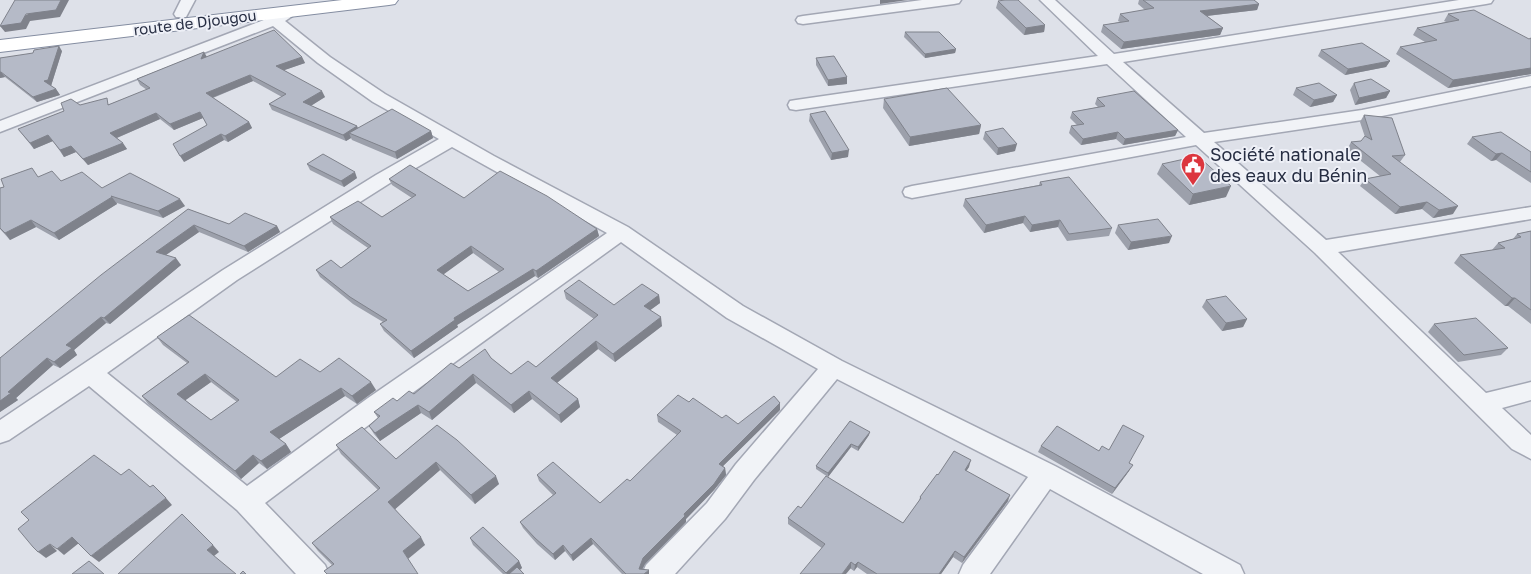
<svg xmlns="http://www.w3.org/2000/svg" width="1531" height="574" viewBox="0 0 1531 574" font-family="'Golos Text',sans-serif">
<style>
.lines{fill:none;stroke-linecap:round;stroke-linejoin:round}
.minor-casing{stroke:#a3a7b4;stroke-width:3}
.highway-casing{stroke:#848da1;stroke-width:2}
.minor{fill:#f1f3f7;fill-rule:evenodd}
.highway{fill:#fff;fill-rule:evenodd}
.wall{fill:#9ca0ab;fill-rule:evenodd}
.shaded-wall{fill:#7f828b}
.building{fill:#b5bac7;stroke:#7f828b;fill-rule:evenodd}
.labels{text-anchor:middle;stroke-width:4;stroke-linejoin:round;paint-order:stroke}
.far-street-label{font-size:15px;fill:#262d42;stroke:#eef0f7}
.poi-label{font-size:18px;fill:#262d42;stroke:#eef0f7;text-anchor:start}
</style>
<rect width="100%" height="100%" fill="#dee1e9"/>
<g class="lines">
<defs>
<g id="minor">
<path d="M181 0H195L186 17H176L174 14Z"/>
<path d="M922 0H961L959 3 954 4 803 24 798 23 796 20 798 17 803 16Z"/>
<path d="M1040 0H1055L1114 54 1459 0H1493L1491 3 1486 4 1123 62 1204 133 1362 110 1531 76V86L1362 120 1214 142 1326 240 1531 207V219L1338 252 1486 393 1531 382V400L1502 408 1531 435V459L1512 449 1315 253 1196 145 912 198 905 196 903 192 905 188 912 186 1186 137 1107 64 796 110 790 109 788 105 790 101 796 100 1098 56Z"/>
<path d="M287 11 292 12 294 15 285 21 330 57 385 94 494 156 628 227 743 306 842 361 1055 466 1240 565 1244 574H1203L1050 489 990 574H959L963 565 1028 477 837 379 754 480 725 519 675 574H642L646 565 707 503 736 464 818 369 727 318 621 242 386 412 265 503 325 565 329 574H296L237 510 89 386 9 440 0 443V420L223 270 376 175 439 139 373 102 318 63 273 26 0 132V121ZM452 147 607 233 368 398 247 486 107 373 237 280 390 183Z"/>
</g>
<path id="highway" d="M342 0H398L395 4 389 5 0 52V40Z"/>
</defs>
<use href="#minor" class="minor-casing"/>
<use href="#highway" class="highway-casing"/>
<use href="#minor" class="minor"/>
<use href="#highway" class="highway"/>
</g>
<g class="wall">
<path d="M1139 0H1254L1259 4 1257 10 1207 16 1223 28 1220 35 1121 49 1101 32 1103 25 1120 22 1118 21 1120 14 1145 10 1138 4Z"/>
<path d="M998 1 1045 25 1044 32 1024 35 996 8Z"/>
<path d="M1448 14 1529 39 1531 38V75V74L1448 88 1396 54 1400 47 1425 42 1413 35 1417 28 1446 22 1444 21Z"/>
<path d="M905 32 956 49 955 53 925 58 904 37Z"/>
<path d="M1321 50 1390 61 1386 67 1345 75 1318 56Z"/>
<path d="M62 51 51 86 56 89 60 95 37 102 5 77 0 78V58Z"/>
<path d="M204 52 206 57H302L305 63 284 70 325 97 310 106 357 126 358 128 431 131 433 138 397 159 352 140 351 138 346 141 272 110 269 104 282 97 253 81 213 98 249 122 252 128 228 142 224 140 184 162 207 125 203 118 174 130 160 119 117 138 127 149 88 165 76 152 64 157 53 141 34 149 18 129 80 105 110 104 147 90 140 85 137 79Z"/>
<path d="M816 58 847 77V84L828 86 816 65Z"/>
<path d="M1354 83 1390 91 1386 98 1355 105 1350 90Z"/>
<path d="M1296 88 1337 95 1333 102 1310 107 1293 95Z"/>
<path d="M1097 98 1178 130 1175 136 1123 145 1116 139 1081 145 1069 133 1071 126 1077 125 1070 118 1072 112 1098 107 1095 104Z"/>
<path d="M884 99 981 125 979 134 909 146 883 108Z"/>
<path d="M810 114 848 157 831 160 809 121Z"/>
<path d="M1364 115 1405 155 1400 162 1453 214 1433 218 1422 209 1395 214 1360 186 1365 179 1380 176 1347 150 1351 142 1361 141 1365 137 1360 122Z"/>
<path d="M985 132 1015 151 997 155 983 139Z"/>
<path d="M1472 137 1531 152V183L1496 160 1491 161 1467 144Z"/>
<path d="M307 164 357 178 344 187 310 170Z"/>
<path d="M1162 164 1226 197 1189 205 1157 174Z"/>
<path d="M39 177 102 188 185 206 163 218 117 203V204L59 240 36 227 10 240 0 229V188Z"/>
<path d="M389 179 464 198 597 229 599 236 538 278 535 276 457 325 458 327 414 358 384 331 380 324 383 322 353 304 320 277 316 270 341 268 368 248 333 224 330 217H382L412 198 392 185ZM473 253 499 272 468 291 443 274Z"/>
<path d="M1040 182 1112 228 1109 236 1067 241 1058 227 1030 232 1023 223 984 233 963 206 965 199 1039 185Z"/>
<path d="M188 209 229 224 277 226 280 232 248 252 199 232 166 255 181 265 110 324 106 323 74 350 77 355 60 368 53 365 16 398 18 400 0 412V358Z"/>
<path d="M1118 225 1169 243 1128 250 1115 233Z"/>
<path d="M1531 231V324L1508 306H1505L1454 263 1460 255 1492 250 1498 243 1513 239 1517 234Z"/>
<path d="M564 291 614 305 659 295 660 303 650 310 662 326 615 362 598 349 557 383 578 399 580 407 561 423 532 399 514 413 476 383 432 420 421 413 380 441 374 434 369 426 378 418 374 412 414 394 459 368 491 358 511 374 536 367 594 319 566 299Z"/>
<path d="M1206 300 1247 319 1243 327 1222 331 1202 307Z"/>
<path d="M1434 324 1508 348 1501 355 1458 362 1428 332Z"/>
<path d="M157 337 276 377 320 372 376 390 357 404 345 396 279 439 286 444 291 452 267 469 259 463 241 479 148 404 142 396 187 363 163 345ZM211 382 237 402 211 420 185 400Z"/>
<path d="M689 402 722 418 738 424 780 410 723 466 725 468 726 475 714 490 686 519V522L645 564 642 569 649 574H622L593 544 573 561 565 551 555 560 537 544 523 528 520 522 553 495 539 481 537 475 600 503 630 481 677 435 658 422 657 415Z"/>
<path d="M850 421 869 435 858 451 851 447 828 477 816 469V466Z"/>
<path d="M437 425 499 484 475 504 440 470 395 509 425 545 332 565 318 551 312 543 378 490 341 454 336 445 396 459Z"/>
<path d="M1041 446 1099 451 1130 463 1129 471 1112 494 1038 452Z"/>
<path d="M969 467 966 471 1008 501 962 563 953 557 941 574H867L857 567 854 571 788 524V518L801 508 903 523 919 501 920 497 938 475Z"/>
<path d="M470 538 519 561 522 568 520 569 524 574H503L473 545Z"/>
</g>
<g class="shaded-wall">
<path d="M61 0H69L60 17 30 21 26 29 5 32 0 26Z"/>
<path d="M880 0H908L880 4Z"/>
<path d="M1259 4 1257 10 1197 17 1200 11Z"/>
<path d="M1045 25 1044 32 1024 35 1026 28Z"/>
<path d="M1223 28 1220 35 1121 49 1124 42Z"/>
<path d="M59 46 62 51 51 86 44 81Z"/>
<path d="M956 49 955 53 925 58V54Z"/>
<path d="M204 52 207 57 201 59Z"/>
<path d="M302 57 305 63 279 72 276 66Z"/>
<path d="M1390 61 1386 67 1345 75 1348 69Z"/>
<path d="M1531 68V74L1448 88 1453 80Z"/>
<path d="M0 72H1L5 77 0 78Z"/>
<path d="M250 75 253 81 209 99 206 93Z"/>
<path d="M847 77V84L828 86V80Z"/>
<path d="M56 89 60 95 37 102 33 97Z"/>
<path d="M322 91 325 97 306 109 303 102Z"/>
<path d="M1390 91 1386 98 1355 105 1359 98Z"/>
<path d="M1337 95 1333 102 1310 107 1314 100Z"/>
<path d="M200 112 203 118 174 130 170 124Z"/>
<path d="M156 113 160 119 114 139 110 133Z"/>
<path d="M249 122 252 128 228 142 225 136Z"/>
<path d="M981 125 979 134 909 146 910 137Z"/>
<path d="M357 126 359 132 349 133 351 138 346 141 343 135Z"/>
<path d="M1178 130 1175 136 1123 145 1125 139Z"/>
<path d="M431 131 433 138 397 159 395 152Z"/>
<path d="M1118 132 1116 139 1081 145 1083 139Z"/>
<path d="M221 134 224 140 184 162 180 156Z"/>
<path d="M48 135 53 141 34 149 30 143Z"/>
<path d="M123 143 127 149 88 165 83 159Z"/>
<path d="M1017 144 1015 151 997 155 998 148Z"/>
<path d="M71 146 76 152 64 157 60 150Z"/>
<path d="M849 150 848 157 831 160 832 153Z"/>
<path d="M1502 153 1496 160 1491 161 1496 154Z"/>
<path d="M355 172 357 178 344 187 341 181Z"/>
<path d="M1231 186 1226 197 1189 205 1193 194Z"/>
<path d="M112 197 117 204 59 240 54 233Z"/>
<path d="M180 199 185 206 163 218 158 211Z"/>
<path d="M1427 202 1422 209 1395 214 1400 207Z"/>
<path d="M1458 206 1453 214 1433 218 1439 210Z"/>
<path d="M1025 216 1023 223 984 233 986 225Z"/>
<path d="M31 220 36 227 10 240 5 233Z"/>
<path d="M1060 220 1058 227 1030 232 1032 225Z"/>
<path d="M194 225 199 232 160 259 156 252Z"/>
<path d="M277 226 280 232 248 252 244 246Z"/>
<path d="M597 229 599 236 538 278 536 271Z"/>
<path d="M1172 236 1169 243 1128 250 1131 242Z"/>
<path d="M471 246 473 253 440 277 437 270Z"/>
<path d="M176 258 181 265 110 324 104 318Z"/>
<path d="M533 269 535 276 457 325 458 327 414 358 411 351 454 318Z"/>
<path d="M659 295 660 303 645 314 644 306Z"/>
<path d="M1512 298H1515L1508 306H1505Z"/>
<path d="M101 317 106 323 74 350 77 355 60 368 54 362 66 345Z"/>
<path d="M661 317 662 326 615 362 613 354Z"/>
<path d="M1247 319 1243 327 1222 331 1226 323Z"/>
<path d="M596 341 598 349 553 386 551 378Z"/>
<path d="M47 358 53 365 16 398 18 400 0 412V401L8 392Z"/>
<path d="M205 374 211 382 183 402 177 394Z"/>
<path d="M473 374 476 383 432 420 429 412Z"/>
<path d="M371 382 376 390 357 404 352 396Z"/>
<path d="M341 388 345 396 276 441 270 432Z"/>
<path d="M529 391 532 399 514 413 511 405Z"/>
<path d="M578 399 580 407 561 423 559 415Z"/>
<path d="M780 403V410L719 470V464Z"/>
<path d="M418 405 421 413 380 441 375 433Z"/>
<path d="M870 432 869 435 858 451V447Z"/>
<path d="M286 444 291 452 267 469 261 461Z"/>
<path d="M851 444V447L828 477V473Z"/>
<path d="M253 455 259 463 241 479 235 471Z"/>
<path d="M971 460 969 467 963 476 965 470Z"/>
<path d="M436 462 440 470 393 511 388 502Z"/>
<path d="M1133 465 1129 471 1112 494 1115 488Z"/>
<path d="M725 468 726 475 714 490 686 519V522L645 564 640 574 639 569 643 558Z"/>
<path d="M496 476 499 484 475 504 471 495Z"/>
<path d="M1010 495 1008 501 962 563 964 557Z"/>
<path d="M166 498 172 505 99 562 91 556Z"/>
<path d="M72 537 79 543 64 555 57 549Z"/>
<path d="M421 537 425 545 408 559 403 551Z"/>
<path d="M591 538 593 544 573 561 571 555Z"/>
<path d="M50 544 57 551 46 558 38 552Z"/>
<path d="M213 545 219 552 214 556 207 550Z"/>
<path d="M563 545 565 551 555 560 553 554Z"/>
<path d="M955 551 953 557 941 574H939Z"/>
<path d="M519 561 522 568 515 574H507L506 573Z"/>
<path d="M851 562V568L846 574H842Z"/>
<path d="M858 562 857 567 854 571 855 565Z"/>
<path d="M649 570V574H644Z"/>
</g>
<g class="building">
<path d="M15 0H61L56 10 26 14 21 23 0 26Z"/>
<path d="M1005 0H1018L1045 25 1026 28 998 1Z"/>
<path d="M1143 0H1254L1259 4 1200 11 1223 28 1124 42 1103 25 1129 21 1120 14 1154 8Z"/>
<path d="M1474 10 1529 39 1531 38V68L1453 80 1400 47 1437 40 1417 28 1459 20 1448 14Z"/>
<path d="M274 30 302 57 276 66 322 91 303 102 357 126 343 135 269 104 286 94 250 75 206 93 249 122 225 136 221 134 180 156 173 144 207 125 200 112 170 124 156 113 110 133 123 143 83 159 71 146 60 150 48 135 30 143 18 129 64 111 61 103 71 99 80 105 107 98 108 105 150 88 137 79 204 52 201 59Z"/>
<path d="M905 32H939L956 49 925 54Z"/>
<path d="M1362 43 1390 61 1348 69 1321 50Z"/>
<path d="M59 46 48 80 44 81 56 89 33 97 1 72H0V58L33 53 34 50Z"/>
<path d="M834 56 847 77 828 80 816 58Z"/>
<path d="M1371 79 1390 91 1359 98 1354 83Z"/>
<path d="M1319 83 1337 95 1314 100 1296 88Z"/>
<path d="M947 88 981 125 910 137 884 99Z"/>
<path d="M1134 91 1178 130 1125 139 1118 132 1083 139 1071 126 1084 124 1072 112 1105 106 1097 98Z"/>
<path d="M392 109 431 131 395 152 349 133Z"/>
<path d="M825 111 849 150 832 153 810 114Z"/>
<path d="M1364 115 1392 118 1405 155 1392 156 1458 206 1439 210 1427 202 1400 207 1365 179 1391 174 1351 142 1361 141 1365 136 1372 140Z"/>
<path d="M1003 128 1017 144 998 148 985 132Z"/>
<path d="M1501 132 1531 152V172L1502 153 1496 154 1472 137Z"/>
<path d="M323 154 355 172 341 181 307 164Z"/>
<path d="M1198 156 1231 186 1193 194 1162 164Z"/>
<path d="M410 165 464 198 500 171 547 196 597 229 536 271 533 269 454 318 455 320 411 351 380 324 387 320 350 297 316 270 331 260 341 268 371 246 330 217 358 201 382 217 416 195 389 179ZM471 246 504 269 468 291 437 270Z"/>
<path d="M32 168 38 177 52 171 61 181 82 172 102 188 130 173 180 199 158 211 111 196 112 197 54 233 31 220 5 233 0 228V188L4 187 1 179Z"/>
<path d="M1069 177 1112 228 1069 234 1060 220 1032 225 1025 216 986 225 965 199 1042 185 1040 182Z"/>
<path d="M188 209 229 224 245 213 277 226 244 246 194 225 156 252 176 258 104 318 101 317 66 345 72 348 54 362 47 358 8 392 11 393 0 401V358L101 275Z"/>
<path d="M1158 219 1172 236 1131 242 1118 225Z"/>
<path d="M1531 231V310L1515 298H1512L1460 255 1505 248 1498 243 1521 237 1517 234Z"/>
<path d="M579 280 614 305 642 284 659 295 644 306 661 317 613 354 596 341 551 378 578 399 559 415 529 391 511 405 473 374 429 412 418 405 375 433 369 426 380 416 374 412 393 398 397 401 409 391 414 394 451 363 459 368 485 349 491 358 511 374 528 361 536 367 598 315 564 291Z"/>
<path d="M1226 296 1247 319 1226 323 1206 300Z"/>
<path d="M189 315 276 377 300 359 320 372 339 358 371 382 352 396 341 388 270 432 286 444 261 461 253 455 235 471 142 396 189 362 157 337ZM205 374 239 400 211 420 177 394Z"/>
<path d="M1476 318 1508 348 1464 355 1434 324Z"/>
<path d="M678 395 689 402 693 398 722 418 726 415 738 424 774 396 780 403 719 464 725 468 714 484 684 514 685 516 643 558 639 569 649 570 644 574H626L591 538 571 555 563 545 553 554 535 538 520 522 556 493 537 475 553 462 600 503 627 479 630 481 681 431 657 415Z"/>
<path d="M850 421 870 432 858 447 851 444 828 473 816 466Z"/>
<path d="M437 425 457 440 496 476 471 495 436 462 388 502 421 537 403 551 418 574H327L324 571 334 564 312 543 380 488 336 445 362 427 396 459Z"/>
<path d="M1123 425 1144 436 1129 463 1133 465 1115 488 1041 446 1057 426 1099 451 1102 446 1109 450Z"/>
<path d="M954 451 971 460 965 470 1010 495 964 557 955 551 939 574H877L858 562 855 565 851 562 842 574H800L825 544 788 518 798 506 801 508 826 476 903 523 921 498 920 497 937 474 938 475Z"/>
<path d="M94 455 121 475 129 469 150 487 153 485 166 498 91 556 72 537 57 549 50 544 38 552 33 547 18 529 29 520 21 512Z"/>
<path d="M182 514 213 545 207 550 236 574H118Z"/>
<path d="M483 527 519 561 506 573 470 538Z"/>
<path d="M89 561 104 574H72Z"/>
<path d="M517 567 524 574H509Z"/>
<path d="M243 571 246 574H240Z"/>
</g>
<defs>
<symbol id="civic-pin" viewBox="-11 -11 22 30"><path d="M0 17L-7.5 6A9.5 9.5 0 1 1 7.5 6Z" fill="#dc363e" stroke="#eef0f7"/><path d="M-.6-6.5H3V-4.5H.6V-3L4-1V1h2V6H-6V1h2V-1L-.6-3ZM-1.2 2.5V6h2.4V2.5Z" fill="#fff"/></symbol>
</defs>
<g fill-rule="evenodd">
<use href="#civic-pin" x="1179" y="151" width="28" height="38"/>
</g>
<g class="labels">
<g class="far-street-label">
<text transform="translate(195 23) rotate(-7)" y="5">route de Djougou</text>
</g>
<g class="poi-label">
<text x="1210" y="161">Société nationale<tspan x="1210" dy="21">des eaux du Bénin</tspan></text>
</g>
</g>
</svg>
